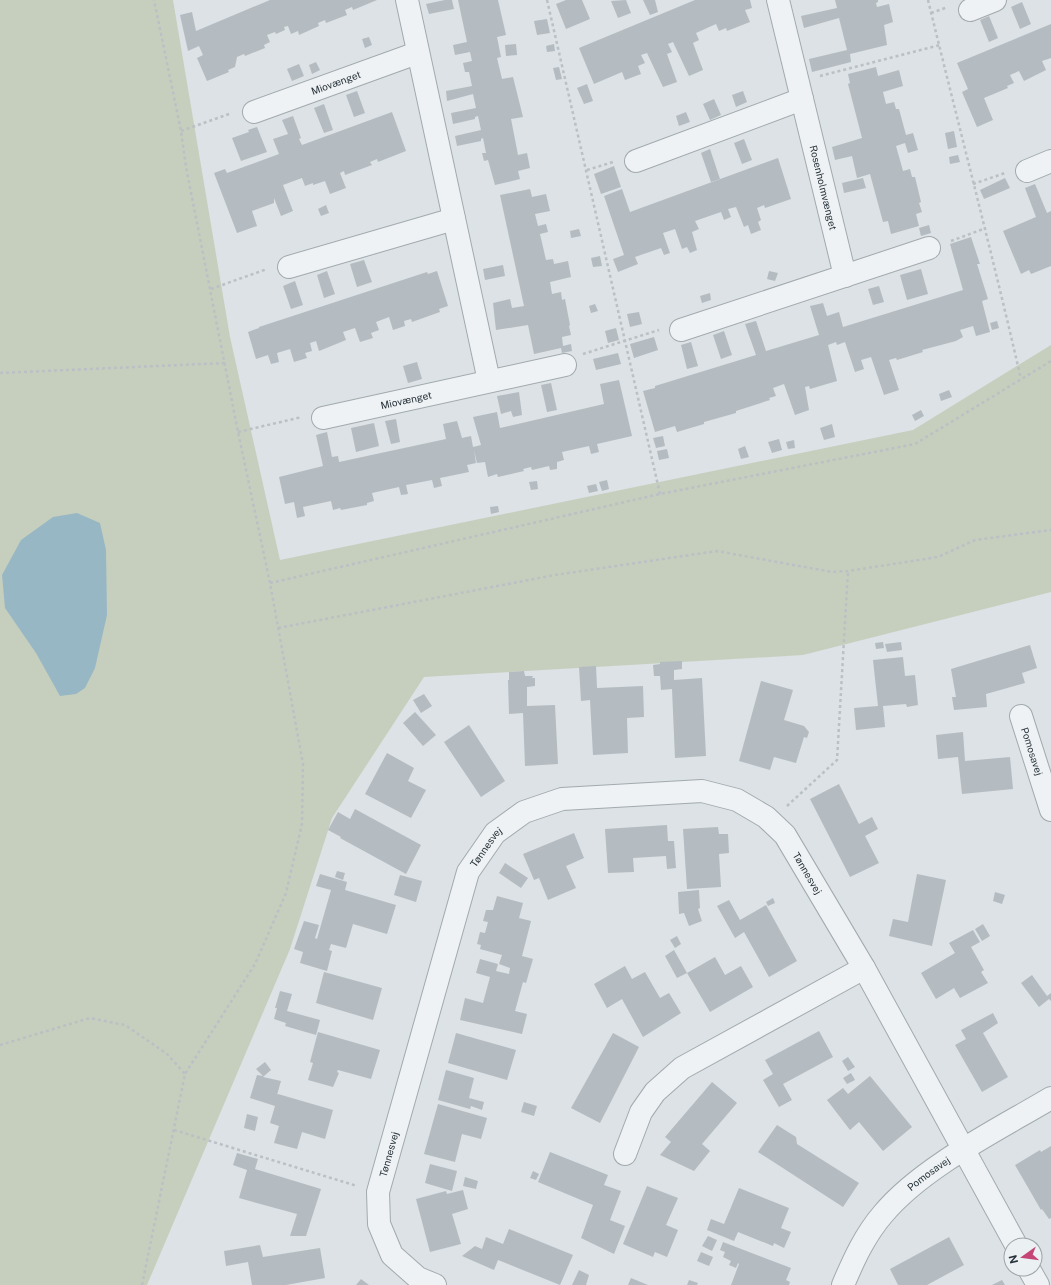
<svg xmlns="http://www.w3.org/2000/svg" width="1051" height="1285" viewBox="0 0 1051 1285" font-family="'Public Sans',sans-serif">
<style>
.green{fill:#c6cfbe}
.water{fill:#98b7c4}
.building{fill:#b4bcc2}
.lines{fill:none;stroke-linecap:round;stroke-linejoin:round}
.minor-casing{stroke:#a2aaae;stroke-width:24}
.path{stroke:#bac0c4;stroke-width:2.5;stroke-dasharray:3 3;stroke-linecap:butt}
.minor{stroke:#eef2f4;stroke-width:22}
.labels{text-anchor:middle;stroke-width:3;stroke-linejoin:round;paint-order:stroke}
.street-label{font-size:10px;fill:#27323a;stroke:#ebf0f3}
</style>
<rect width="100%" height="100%" fill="#dce2e5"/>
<path class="green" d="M0 0H173L230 337 280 560 913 430 1051 345V592L803 655 424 677 332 818 290 949 147 1285H0Z"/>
<path class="water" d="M77 513 100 523 106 550 107 615 95 668 85 688 76 694 60 696 36 653 5 608 2 575 21 540 53 517Z"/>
<g class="building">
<path d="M270 0H377L353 10 352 7 345 10 347 15 326 23 325 20 318 23 319 26 299 35 298 31 291 34 288 26 284 27 285 30 276 34 275 32 267 35 270 42 264 45 265 48 245 56 244 54 237 57 235 67 228 70 229 72 207 81 197 58 203 55 199 46 188 51 180 15 192 12 196 31Z"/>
<path d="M445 0H452L454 9 429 14 426 4Z"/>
<path d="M458 0H498L506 35 497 37 501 57 497 58 502 79 513 77 523 117 511 119 518 155 527 153 530 168 518 171 520 179 495 185 488 160 484 161 482 153H486L483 138 481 139V141L457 146 455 136 481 130 478 116 475 117V119L453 124 451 113 476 108 473 94 447 101 446 91 472 86 469 72H465L463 63 472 61 470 52 455 55 453 45 467 42Z"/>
<path d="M566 0H582L590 19 566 29 556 4Z"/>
<path d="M626 0 631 13 618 18 611 1Z"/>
<path d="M643 0H655L658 12 650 15Z"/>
<path d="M695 0H750L752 8 745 10 750 22 727 31 726 28 719 31 716 24 696 33 699 40 693 43 703 70 689 76 673 42 668 44 672 52 667 54 677 82 663 87 647 53 641 55 645 63 638 66 641 74 625 80 622 72 594 84 579 48Z"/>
<path d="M835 0H878V2L876 3 877 7 889 4 893 22 884 25 887 45 850 54 851 62 812 72 809 59 847 50 839 18 804 28 801 16 837 8Z"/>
<path d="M1022 2 1031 24 1020 29 1011 7Z"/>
<path d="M989 16 998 38 989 42 980 20Z"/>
<path d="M547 19 550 33 537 35 534 21Z"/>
<path d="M1051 24V58L1042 61 1046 70 1024 81 1019 71 1010 75 1014 83 1007 86 1008 88 984 98 993 120 977 127 962 92 968 89 957 63Z"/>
<path d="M369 37 372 45 365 48 362 39Z"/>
<path d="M516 44 517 55 506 56 505 45Z"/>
<path d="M554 44 555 51 547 52 546 46Z"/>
<path d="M316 62 320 70 312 74 309 65Z"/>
<path d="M299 64 304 76 292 81 287 69Z"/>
<path d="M559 67 562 79 556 80 553 68Z"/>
<path d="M876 67 878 76 899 70 903 86 883 92 886 104 894 102 896 109H899L906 135 913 133 918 150 908 153 905 143 896 146 903 171 910 169 912 177H915L921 202 919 203 922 212 916 214 919 226 891 234 888 221 883 222 870 174 857 178 852 156 835 160 832 147 862 138 848 84 850 83 848 74Z"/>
<path d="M587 84 593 101 584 104 577 88Z"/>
<path d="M357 91 365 113 354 117 346 95Z"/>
<path d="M743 91 747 102 736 107 732 95Z"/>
<path d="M714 99 721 115 710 120 703 104Z"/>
<path d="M324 104 333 130 324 133 314 108Z"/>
<path d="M392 112 406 151 378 162 377 159 370 162 372 165 345 175 344 171 340 173 346 188 330 194 325 181 313 185V183L305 186 302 178 283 185 293 211 281 216 274 198V203L252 211 257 226 237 233 214 173 225 169 227 173 279 154 273 139 288 134 282 120 293 116 301 138 299 139 302 145Z"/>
<path d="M686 112 690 122 679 126 676 116Z"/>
<path d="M257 127 267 152 241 161 232 138 249 132 248 130Z"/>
<path d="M954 131 957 147 948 149 945 133Z"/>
<path d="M744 139 752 160 742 164 734 143Z"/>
<path d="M710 149 720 179 711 182 701 153Z"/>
<path d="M958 155 960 162 950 164 949 157Z"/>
<path d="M778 158 791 199 765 208 764 205 757 208 761 220 758 222 761 230 751 234 748 225 744 227 736 207 728 209 731 217 724 220 721 212 695 221 699 229 692 232 697 250 690 253 687 247 682 249 675 229 663 233 670 253 664 255 661 248 635 257 638 264 618 272 613 259 624 255 604 196 622 189 630 212Z"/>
<path d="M614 166 621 187 601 194 594 174Z"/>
<path d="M863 178 866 188 844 193 842 183Z"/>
<path d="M1005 178 1010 188 984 199 980 190Z"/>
<path d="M1035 184 1047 213 1051 211V266L1031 274 1029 270 1021 274 1003 231 1036 217 1025 188Z"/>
<path d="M530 189 532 197 546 194 550 211 535 214 538 226 546 224 548 232 540 234 546 260 553 259 554 264 568 261 571 277 550 282 552 294 561 292 562 300 565 299 570 325 569 326 571 335 562 337 563 346 571 344 572 351 562 353 561 348 534 354 528 325 496 330 493 303 510 299 512 308 524 306 500 195Z"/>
<path d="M326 205 329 213 321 216 318 209Z"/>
<path d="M929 225 931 233 921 236 919 228Z"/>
<path d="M579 229 581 236 571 238 570 231Z"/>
<path d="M971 237 980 264H977L988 299 982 301 990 332 976 336 973 326 960 330 963 337 956 341 922 350 923 352 897 360 896 358 889 360 899 390 884 395 871 357 861 360 864 369 855 372 845 342 837 345 836 342 828 345 837 381 810 389 809 386 805 387 809 410 795 415 784 384 773 388 776 396 769 398 770 400 736 411V413L704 422V424L677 432 675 426 655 432 643 391 655 388V386L756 355 745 324 756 321 766 351 819 335 810 306 823 303 827 316 839 312 843 327 963 290 950 244Z"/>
<path d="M600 256 602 266 593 267 591 258Z"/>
<path d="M364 260 372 282 357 287 350 264Z"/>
<path d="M503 265 505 276 485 280 483 269Z"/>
<path d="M921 269 928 294 907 300 900 275Z"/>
<path d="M327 271 335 294 324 298 317 275Z"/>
<path d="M437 271 448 306 439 309 440 312 412 322 411 319 404 321 405 326 393 330 389 317 376 322 379 330 371 333 373 338 360 342 355 328 343 332 346 340 319 351 316 341 310 343 312 351 305 353 307 358 294 362 290 349 277 353 279 362 271 364 268 355 256 359 248 332 259 328V327L427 272 428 274Z"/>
<path d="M769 271 778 273 775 281 767 279Z"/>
<path d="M295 281 303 305 291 309 283 286Z"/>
<path d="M879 286 884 302 873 305 868 289Z"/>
<path d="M710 293 711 300 702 303 700 296Z"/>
<path d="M595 304 598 311 591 313 589 306Z"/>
<path d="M639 312 642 324 630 327 627 314Z"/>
<path d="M997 321 999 328 992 330 990 323Z"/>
<path d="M616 328 619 340 608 343 605 331Z"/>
<path d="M724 331 732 355 721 359 713 335Z"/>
<path d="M654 337 658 350 634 358 630 344Z"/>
<path d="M691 342 698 366 687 369 681 345Z"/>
<path d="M618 353 621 364 596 370 593 359Z"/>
<path d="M417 362 422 379 408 383 403 366Z"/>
<path d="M619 380 632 436 597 444 599 452 591 454 589 446 562 452 564 460 557 462V469L550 470 549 466 532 470 531 467 523 469 524 471 498 477 497 474 488 477 485 462 477 463 474 450 476 463 467 465 469 472 440 478 442 486 434 488 432 480 406 485 408 494 401 495 399 487 372 493 374 501 367 503V505L341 510 340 508 333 510 331 501 303 507 305 516 297 518 294 502 285 504 279 477 323 466 316 435 327 432 332 457 338 456 339 462 446 439 443 424 457 421 462 438 471 436 473 447 481 445 473 417 497 412 500 428 604 404 600 384Z"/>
<path d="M551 383 557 410 547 412 541 385Z"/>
<path d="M949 390 952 397 941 401 939 394Z"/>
<path d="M519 392 522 415 513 417 511 411 501 414 497 396Z"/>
<path d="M921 410 924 416 915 421 912 415Z"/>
<path d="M396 419 400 442 391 444 385 421Z"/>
<path d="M374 423 379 446 356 452 351 428Z"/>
<path d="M832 424 835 437 824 440 820 428Z"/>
<path d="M663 436 665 446 656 448 653 438Z"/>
<path d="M779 439 782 450 772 453 768 442Z"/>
<path d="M794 440 795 448 788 449 786 442Z"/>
<path d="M745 446 749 457 741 459 738 449Z"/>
<path d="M667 449 669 458 659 460 657 451Z"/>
<path d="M607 480 609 489 602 491 599 482Z"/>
<path d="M537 481 538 489 531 490 529 482Z"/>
<path d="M596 484 598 491 589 493 587 486Z"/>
<path d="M498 506 499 512 491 514 490 507Z"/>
<path d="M883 642 884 648 876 649 875 643Z"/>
<path d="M901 642 902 650 887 652 885 644Z"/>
<path d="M1030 645 1037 668 1022 673 1025 683 986 694 987 707 954 710 952 697H956L951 669Z"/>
<path d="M903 657 905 676 915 675 918 705 907 707 906 704 883 706 885 727 856 730 854 708 878 706 873 660Z"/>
<path d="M682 661V669L674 670V680L702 678 706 756 675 758 672 689 661 690 660 676H654L653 665 660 664V662Z"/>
<path d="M596 666 597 688 643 686 644 717 627 718 628 753 593 755 590 700 581 701 579 667Z"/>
<path d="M524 671 525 676H533L532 678H535V686L527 687V706L555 705 558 764 525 766 523 713 509 714 508 680H509V672Z"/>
<path d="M761 681 793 690 784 720 804 726 809 732 807 738 804 737 796 763 774 757 770 770 739 761Z"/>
<path d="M424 694 432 706 421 713 413 700Z"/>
<path d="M415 712 436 735 423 746 403 723Z"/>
<path d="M469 725 505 781 481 797 444 742Z"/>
<path d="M963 732 965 761 1010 757 1013 789 962 794 958 757 938 759 936 735Z"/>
<path d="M387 753 414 768 408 781 426 790 411 818 365 794Z"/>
<path d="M839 784 859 824 872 817 878 829 865 836 879 863 850 877 810 799Z"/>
<path d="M355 809 421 845 406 874 340 838 341 837 328 830 338 812 350 819Z"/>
<path d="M667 825 668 841H674L676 868 667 869 666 856 633 858 634 872 608 873 605 829Z"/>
<path d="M718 827 719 834H728L729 853 719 854 721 887 687 889 683 829Z"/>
<path d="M574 833 584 858 566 866 576 888 548 900 539 878 534 880 523 854Z"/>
<path d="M505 863 528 878 521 888 499 873Z"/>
<path d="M337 871 345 873 343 880 335 877Z"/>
<path d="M320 874 347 882 345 890 396 905 387 934 353 924 346 948 331 944 329 950 332 951 327 971 300 963 303 952 294 949 304 921 319 925 315 938 317 939 331 890 316 886Z"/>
<path d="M917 874 946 880 932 946 889 936 893 919 908 922Z"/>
<path d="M400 875 422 881 416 902 394 895Z"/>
<path d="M699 890 700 908 698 909 702 921 689 926 684 913 679 914 678 892Z"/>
<path d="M995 892 1005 895 1002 904 993 901Z"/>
<path d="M497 896 523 903 519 918 531 921 522 956 533 959 526 983 523 982 515 1011 527 1014 522 1034 460 1020 465 998 483 1003 490 977 476 973 480 959 498 964 496 971 509 974 510 968 499 964 502 955 480 949 481 945 477 944 480 932 485 933 488 922 483 921 486 910H493Z"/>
<path d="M773 898 775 903 768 906 766 902Z"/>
<path d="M729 900 740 920 766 905 797 961 769 977 744 932 735 938 717 906Z"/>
<path d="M983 924 990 936 982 941 975 929Z"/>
<path d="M973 930 980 942 971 947 984 970 981 972 988 983 960 998 954 988 936 999 921 973 955 953 949 943Z"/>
<path d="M677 936 681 944 675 948 670 940Z"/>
<path d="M674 950 687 973 677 978 665 956Z"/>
<path d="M715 957 725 975 741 966 753 987 710 1012 687 973Z"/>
<path d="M625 966 632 979 645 972 660 998 669 993 681 1013 643 1037 622 999 607 1008 594 984Z"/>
<path d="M324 972 382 988 373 1020 316 1003Z"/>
<path d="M1032 975 1047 996 1051 993V1001L1049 999 1039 1007 1021 983Z"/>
<path d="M280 991 292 994 287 1011 320 1020 316 1035 285 1026 286 1023 274 1019 277 1008H275Z"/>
<path d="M993 1013 998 1023 983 1033 1008 1077 982 1092 955 1045 966 1039 961 1030Z"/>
<path d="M819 1031 833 1057 783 1084 792 1100 779 1107 763 1080 773 1074 765 1060Z"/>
<path d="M318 1032 380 1050 371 1079 338 1070 337 1072 339 1073 333 1087 308 1080 313 1063 310 1062Z"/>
<path d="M456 1033 516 1050 507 1080 448 1063Z"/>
<path d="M613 1033 639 1047 600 1123 571 1108Z"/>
<path d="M848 1057 855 1067 848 1071 842 1061Z"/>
<path d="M265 1062 271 1070 263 1077 281 1081 277 1095 278 1094 333 1110 325 1139 302 1132 297 1149 274 1143 279 1126 270 1123 275 1106 250 1098 257 1075 263 1076 256 1069Z"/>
<path d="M446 1070 474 1078 469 1098 484 1102 482 1110 471 1106 470 1109 438 1100Z"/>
<path d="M851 1073 855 1080 847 1084 843 1078Z"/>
<path d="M870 1076 912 1127 883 1151 859 1122 850 1130 827 1100 843 1088 848 1094Z"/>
<path d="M712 1082 737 1103 702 1144 710 1151 694 1171 660 1155 671 1142 665 1137Z"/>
<path d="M524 1102 537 1106 534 1116 521 1112Z"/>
<path d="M438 1104 487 1118 481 1139 462 1134 455 1162 424 1154Z"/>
<path d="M247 1114 258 1117 255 1131 244 1128Z"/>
<path d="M777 1125 796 1137 797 1144 859 1183 843 1207 758 1152Z"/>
<path d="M1051 1146V1218L1049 1219 1042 1209 1041 1210 1015 1165 1040 1150 1041 1152Z"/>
<path d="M550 1152 608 1175 604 1185 621 1191 610 1220 625 1226 614 1254 581 1238 593 1205 538 1182Z"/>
<path d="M237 1153 258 1159 255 1169 321 1189 306 1236H290L297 1214 239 1198 247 1170 233 1165Z"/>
<path d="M430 1164 457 1171 452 1191 425 1183Z"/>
<path d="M533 1171 539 1174 536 1180 530 1178Z"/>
<path d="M465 1177 478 1181 476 1189 463 1186Z"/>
<path d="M647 1186 678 1198 666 1225 678 1230 667 1257 655 1252 653 1257 623 1244Z"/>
<path d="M739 1188 789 1208 781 1228 791 1232 784 1248 774 1243 773 1246 738 1232 734 1241 707 1230 711 1219 724 1224Z"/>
<path d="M463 1190 468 1209 452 1214 461 1244 430 1252 416 1199 446 1191 447 1194Z"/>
<path d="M509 1229 573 1255 560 1285 498 1260 494 1270 462 1256 475 1246 482 1249 486 1237 503 1244Z"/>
<path d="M708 1236 717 1240 712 1251 702 1246Z"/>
<path d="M949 1237 964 1265 927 1285H898L890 1269Z"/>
<path d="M723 1242 791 1268 786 1280 790 1282 789 1285H731L739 1264 738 1263 736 1268 729 1265 731 1261 723 1257 725 1252 720 1250Z"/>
<path d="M260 1245 263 1257 320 1248 325 1278 286 1285H252L248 1262 226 1266 224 1251Z"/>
<path d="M701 1252 713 1257 709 1266 697 1261Z"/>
<path d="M579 1270 589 1275 586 1285H572Z"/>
<path d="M631 1278 648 1285H628Z"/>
<path d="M361 1279 369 1285H356Z"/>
<path d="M689 1280 698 1283 697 1285H687Z"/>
<path d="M1002 1280 1005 1285H992Z"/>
</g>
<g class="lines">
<defs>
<g id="minor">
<path d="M407 0 489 381"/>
<path id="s1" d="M778 0 845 276"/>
<path d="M970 10 995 0"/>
<path id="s2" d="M254 112 417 53"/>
<path d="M636 161 802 99"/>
<path d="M1027 171 1051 161"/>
<path d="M289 267 454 219"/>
<path d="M681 330 929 248"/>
<path id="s3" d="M323 418 565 365"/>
<path id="s4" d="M1021 716 1051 810"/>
<path d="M625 1154 641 1112 655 1092 682 1068 864 968"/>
<path d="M1029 1269 1038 1285"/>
<path id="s5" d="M435 1285 418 1278 392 1255 379 1224 378 1192 468 872 495 833 524 812 562 799 702 791 737 800 766 817 785 835 864 968 1016 1245"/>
<path id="s6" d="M843 1285C854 1259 865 1235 883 1214 922 1167 999 1129 1051 1098"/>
</g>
</defs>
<use href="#minor" class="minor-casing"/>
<g class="path">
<path d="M547 0 660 494"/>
<path d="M928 0C959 127 992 253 1021 379"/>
<path d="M931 13 948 7"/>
<path d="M820 76 940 45"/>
<path d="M181 131 232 113"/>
<path d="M587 170 613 162"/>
<path d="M973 184 1005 173"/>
<path d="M951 241 986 228"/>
<path d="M211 289 267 269"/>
<path d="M583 354 659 330"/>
<path d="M0 373 225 363"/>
<path d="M238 432 302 417"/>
<path d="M270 583 660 494 915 444 1051 361"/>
<path d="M278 628 555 575 717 551 832 572 848 571 938 557 975 540 1051 530"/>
<path d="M787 806 837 760 848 571"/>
<path d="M0 1045 90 1018 125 1025 167 1054 185 1074"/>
<path d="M174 1130 357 1186"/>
<path d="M142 1285 185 1074 255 964 286 893 302 824 303 764 270 583 238 432 186 167 181 131 154 0"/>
</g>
<use href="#minor" class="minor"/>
</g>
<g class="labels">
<g class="street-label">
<text dy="4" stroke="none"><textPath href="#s2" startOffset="87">Miovænget</textPath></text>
<text dy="4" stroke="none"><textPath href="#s1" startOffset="193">Rosenholmvænget</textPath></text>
<text dy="4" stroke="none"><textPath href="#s3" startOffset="85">Miovænget</textPath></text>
<text dy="4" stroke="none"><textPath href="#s4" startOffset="37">Pomosavej</textPath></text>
<text dy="4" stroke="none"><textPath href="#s5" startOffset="482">Tønnesvej</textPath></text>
<text dy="4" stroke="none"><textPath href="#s5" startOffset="855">Tønnesvej</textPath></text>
<text dy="4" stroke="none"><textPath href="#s5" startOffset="158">Tønnesvej</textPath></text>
<text dy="4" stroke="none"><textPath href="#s6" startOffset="143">Pomosavej</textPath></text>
</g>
</g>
<g transform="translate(1023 1257) rotate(256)"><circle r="19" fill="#ebf0f3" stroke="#9da4a9"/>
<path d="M0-3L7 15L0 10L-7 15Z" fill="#c54676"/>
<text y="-6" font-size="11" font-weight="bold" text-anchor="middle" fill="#27323a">N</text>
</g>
</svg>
